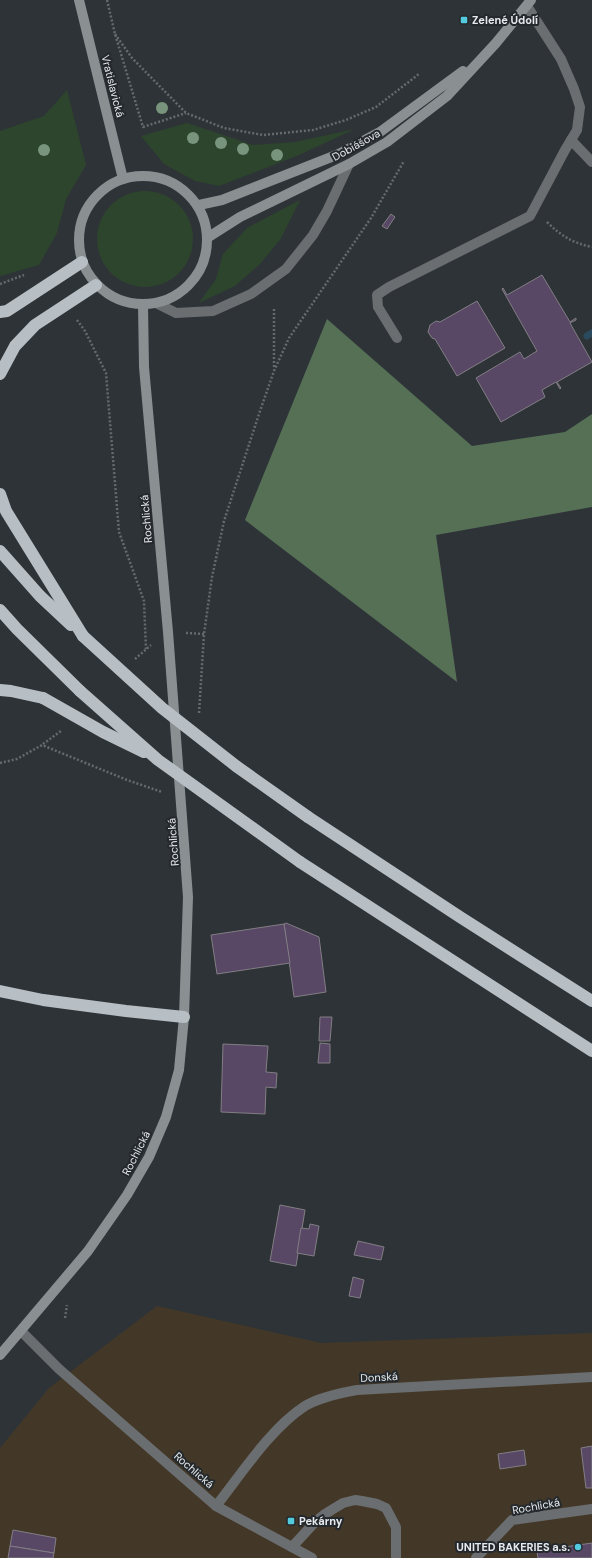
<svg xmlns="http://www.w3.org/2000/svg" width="592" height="1558" viewBox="0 0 592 1558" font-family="'DM Sans',sans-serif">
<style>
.industrial{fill:#433828}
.green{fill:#2d452d}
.forest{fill:#567056}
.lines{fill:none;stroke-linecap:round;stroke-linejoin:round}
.stream{stroke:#2a4a5e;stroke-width:7}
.building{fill:#594865;stroke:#817e84}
.path{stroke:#656a6e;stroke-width:2.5;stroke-dasharray:2 2;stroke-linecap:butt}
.lane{stroke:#6b6e70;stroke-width:10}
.street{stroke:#6b6e70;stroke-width:10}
.secondary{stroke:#8a8f92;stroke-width:10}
.highway{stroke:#b8bfc4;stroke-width:12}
.highway-bridge{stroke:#b8bfc4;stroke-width:12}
.tree{fill:#78947c}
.poi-dot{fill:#54cadd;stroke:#24292d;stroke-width:1.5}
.labels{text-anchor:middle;stroke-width:4;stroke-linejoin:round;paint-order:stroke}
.poi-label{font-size:11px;font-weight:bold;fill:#e6eaed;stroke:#24292d;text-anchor:start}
.street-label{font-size:11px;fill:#e6eaed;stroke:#24292d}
</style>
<rect width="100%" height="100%" fill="#2e3337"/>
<path class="industrial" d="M157 1306 321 1343 592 1333V1558H0V1448L49 1388Z"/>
<g class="green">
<path d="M67 90 86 165 66 199 57 233 39 265 0 276V131L44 116Z"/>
<path d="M187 123 253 145 295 142 355 129 299 155 219 186 195 181 164 164 141 136Z"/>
<circle cx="145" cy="239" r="48"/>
<path d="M300 200 280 240 260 264 235 286 199 303 216 279 223 254 247 228Z"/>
</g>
<path class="forest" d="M327 319 472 446 565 432 592 414V507L436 535 457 682 245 520Z"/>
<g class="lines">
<path class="stream" d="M587 336 592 333"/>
</g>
<g class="building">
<path d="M391 214 395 217 387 229 382 226Z"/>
<path d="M542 275 570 322 576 318V320L570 323 592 362 557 382 561 388 560 389 556 382 542 390 545 397 501 422 476 378 520 352 524 359 537 351 502 289 503 288 507 295Z"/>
<path d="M477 301 505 348 457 376 435 339 432 338 428 332 430 325 436 321 440 322Z"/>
<path d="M286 923 319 937 326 992 294 997 284 924Z"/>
<path d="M284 924 290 963 217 974 211 935Z"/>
<path d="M320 1017H332L330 1041H319Z"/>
<path d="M320 1043 330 1044V1063H318Z"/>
<path d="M223 1044 268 1046 266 1072 277 1073 276 1088 266 1087 265 1114 221 1112Z"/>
<path d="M280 1205 305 1210 296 1266 270 1261Z"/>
<path d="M310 1224 319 1226 314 1256 297 1253 301 1228 309 1229Z"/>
<path d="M358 1241 384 1247 381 1260 354 1255Z"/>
<path d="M353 1277 364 1280 360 1298 349 1296Z"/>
<path d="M592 1446V1488H586L581 1448Z"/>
<path d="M524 1450 526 1465 500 1469 498 1454Z"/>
<path d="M13 1530 56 1538 54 1553 10 1546Z"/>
<path d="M592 1543V1558H538L537 1551Z"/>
<path d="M10 1546 54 1553 53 1558H8Z"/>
</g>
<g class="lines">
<g class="path">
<path d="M107 0 115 34 143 127 186 113"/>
<path d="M115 34 132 58 186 113 224 128 263 135 313 130 346 120 376 107 419 74"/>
<path d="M547 222C561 236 573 243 592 247"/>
<path d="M0 284 24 275"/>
<path d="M274 309V369"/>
<path d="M77 320 85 331 106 373 119 532 144 601 146 649"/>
<path d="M186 633 204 634"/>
<path d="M135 659 151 645"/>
<path d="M199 713 204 634 212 577 224 521 260 411 274 371 289 338 371 218 404 161"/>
<path d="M43 744 61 731"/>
<path d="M0 763 17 759 42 745 127 780 162 792"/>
<path d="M65 1318 67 1305"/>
</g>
<g class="lane">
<path d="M571 140 592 162"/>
<path d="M397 338 378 307 377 295 389 287 530 216 565 150 577 130 580 107 574 89 561 59 527 6"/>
<path d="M292 1547 315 1522 325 1514 343 1503 355 1500 362 1501 377 1504 386 1508 396 1527V1558"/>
<path d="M476 1558 512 1520 592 1509"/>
</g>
<g class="street">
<path d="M156 303 176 313 213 311 251 294 286 269 313 235 327 211 349 164"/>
<path d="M21 1331 59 1369 216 1506 312 1558"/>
<path d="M216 1506C242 1473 271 1428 305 1406 320 1397 340 1393 357 1390L592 1377"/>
</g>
<g class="secondary">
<path d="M79 0 123 179"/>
<circle cx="143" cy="240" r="64"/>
<path d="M199 205 222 200 339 154 380 132 463 71"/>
<path d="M207 238 240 217 349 164 387 142 447 96 496 43 531 0"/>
<path d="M0 1355 88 1251 127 1195 149 1157 166 1117 179 1070 184 1017 188 897 168 632 144 367 143 305"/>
</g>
<g class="highway">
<path d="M0 312 7 311 82 262"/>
<path d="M0 374 15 346 35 325 96 285"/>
<path d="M0 494 6 511 83 636"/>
<path d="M0 551 40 596 71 625"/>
<path d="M0 610 17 629 80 691"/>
<path d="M0 690 11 691 43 698"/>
<path d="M308 817 460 917 592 1001"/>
<path d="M300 862 592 1051"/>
<path d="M0 991 43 1000 126 1011 184 1017"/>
</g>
<g class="highway-bridge">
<path d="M83 636 162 708 236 766 308 817"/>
<path d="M80 691 158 760 300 862"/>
<path d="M43 698 103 732 144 752"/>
</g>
</g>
<g class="tree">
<circle cx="162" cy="108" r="6"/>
<circle cx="193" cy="138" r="6"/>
<circle cx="221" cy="143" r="6"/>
<circle cx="243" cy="149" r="6"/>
<circle cx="44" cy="150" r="6"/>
<circle cx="277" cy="155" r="6"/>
</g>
<g class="poi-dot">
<rect x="460" y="16" width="8" height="8" rx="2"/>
<rect x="287" y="1517" width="8" height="8" rx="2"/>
<circle cx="578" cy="1547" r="4"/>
</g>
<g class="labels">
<g class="poi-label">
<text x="472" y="24">Zelené Údolí</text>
<text x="299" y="1525">Pekárny</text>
<text x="570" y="1551" text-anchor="end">UNITED BAKERIES a.s.</text>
</g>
<g class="street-label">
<text transform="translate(113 86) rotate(76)" y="4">Vratislavická</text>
<text transform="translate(356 145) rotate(-29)" y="4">Dobiášova</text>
<text transform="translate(146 519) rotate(-95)" y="4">Rochlická</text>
<text transform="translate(173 842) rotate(-94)" y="4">Rochlická</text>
<text transform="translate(136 1153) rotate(-63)" y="4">Rochlická</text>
<text transform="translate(379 1377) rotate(-3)" y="4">Donská</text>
<text transform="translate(194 1470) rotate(41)" y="4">Rochlická</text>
<text transform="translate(536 1506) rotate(-10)" y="4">Rochlická</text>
</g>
</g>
</svg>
